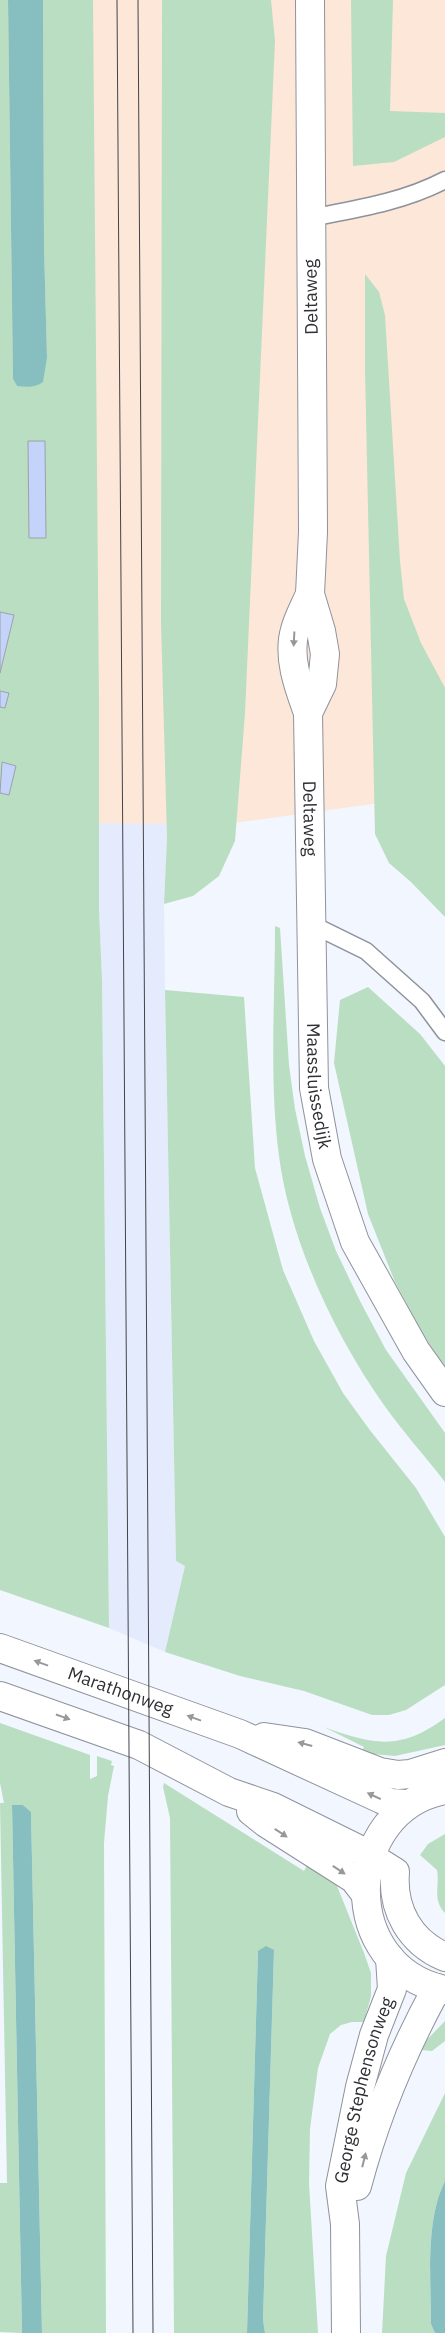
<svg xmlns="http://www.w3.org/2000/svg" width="445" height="2333" viewBox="0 0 445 2333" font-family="'IBM Plex Sans',sans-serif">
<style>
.built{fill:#e4ebfc}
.industrial{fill:#fce7d9}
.green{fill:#badec1}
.water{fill:#87bebf}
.building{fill:#c3d3fa;stroke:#9da0aa}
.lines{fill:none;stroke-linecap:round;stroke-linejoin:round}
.service-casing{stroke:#8f929b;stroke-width:19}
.minor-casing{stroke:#8f929b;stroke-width:30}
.secondary-casing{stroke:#8f929b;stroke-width:30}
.service{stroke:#fff;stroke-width:16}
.minor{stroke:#fff;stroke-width:28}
.secondary{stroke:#fff;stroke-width:28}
.tram{stroke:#434449;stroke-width:1}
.oneway{fill:#97989a}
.labels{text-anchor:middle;stroke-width:4;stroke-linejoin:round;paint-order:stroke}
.street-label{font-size:18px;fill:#2f3034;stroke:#fff}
</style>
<rect width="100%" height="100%" fill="#f2f6fe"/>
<path class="built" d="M162 0 167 837 164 904 165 990 176 1561 185 1566 165 1652 109 1628 102 980 99 908V703Z"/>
<path class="industrial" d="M0 0H445V859L394 801 227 824 0 823Z"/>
<g class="green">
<path d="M0 0H8L13 379 17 386 47 357 44 247 43 0H93L99 703V908L102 980 109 1628 0 1590Z"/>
<path d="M162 0H271L275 41 245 713 235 841 219 876 193 896 164 904 167 837 161 622Z"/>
<path d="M351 0H393L390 111 445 113V137L394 162 353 166Z"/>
<path d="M365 274 379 292 385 315 400 561 404 599 421 643 445 688V917L411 882 389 863 375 834 365 369Z"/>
<path d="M275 926 280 928 289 1065 295 1109 305 1156 320 1208 336 1251 360 1301 386 1350 445 1433V1482C425 1456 403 1432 384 1405 335 1336 290 1241 279 1156 269 1080 275 1003 275 926Z"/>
<path d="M368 987 420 1034 445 1066V1367L423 1334 395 1282 368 1214 334 1063 340 1000Z"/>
<path d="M165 990 244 997 255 1168 283 1270 314 1341 343 1393 369 1429 416 1488 445 1537V1685L406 1710 389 1715H372L304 1691 240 1676 165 1652 185 1566 176 1561Z"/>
<path d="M445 1718V1745L395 1756 361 1753 364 1747 324 1727C374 1745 400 1751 445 1718Z"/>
<path d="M0 1723 90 1755V1779L97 1776V1756L112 1761 111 1765 114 1766 108 1796 104 1843 106 2333H42L31 1812 23 1805 12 1806 22 2333 0 2332V2183H7L0 1803H4L0 1783Z"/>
<path d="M164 1783 304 1871 309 1862 337 1886 364 1953 371 1973V1996L364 2022H352L341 2025 330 2034 318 2068 310 2129 309 2183 318 2333H265L263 2320 274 1950 258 1951 247 2333H174L170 1818 163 1787Z"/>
<path d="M445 1834V1913C432 1899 440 1886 437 1870L420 1855 428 1844Z"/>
<path d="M445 2021V2041L432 2051 421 2050V2046Z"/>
<path d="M445 2093V2181C425 2221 431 2280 431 2324L435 2333H382L386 2256 406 2173Z"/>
</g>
<g class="water">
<path d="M8 0H43L44 247 47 357 43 382C35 388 27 387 17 386L13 379Z"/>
<path d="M23 1805 31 1812 42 2333H22L12 1805Z"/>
<path d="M266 1946 274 1950 263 2320 265 2333H247L258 1951Z"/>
<path d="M445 2181V2333H435L431 2324C431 2280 425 2221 445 2181Z"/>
</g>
<g class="building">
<path d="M28 441H45L46 538H29Z"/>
<path d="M0 612 14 615 0 673Z"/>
<path d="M0 691 9 693 5 708 0 707Z"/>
<path d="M2 762 16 766 9 795 0 793Z"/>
</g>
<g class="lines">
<defs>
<g id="service">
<path d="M310 218C356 209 403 202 445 180"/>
<path d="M311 924 366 951 422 1001 445 1032"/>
</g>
<g id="minor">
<path d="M357 2186C375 2118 403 2050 437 1988"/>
<path id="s1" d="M346 2333 345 2224 340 2186 360 2087 374 2035 392 1989 390 1958"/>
</g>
<g id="secondary">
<path id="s2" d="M310 594C305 606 298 618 295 630 287 657 299 688 308 713L314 1088 327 1159 355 1242 416 1351 445 1392"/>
<path d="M308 713 322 684 325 654 321 631 310 594 313 532 310 0"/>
<path id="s3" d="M0 1648 240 1734 381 1799 391 1803 406 1804"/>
<path d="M0 1696 139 1745 229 1792 273 1807 360 1850 395 1872C392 1910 410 1942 445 1957"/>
<path d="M264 1737 305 1743 380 1772 398 1775 410 1774 445 1763"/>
<path d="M445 1790C341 1810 338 1968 445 1990"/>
<path d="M251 1811 266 1823 354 1879 364 1892"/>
</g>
</defs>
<use href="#service" class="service-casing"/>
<use href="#minor" class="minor-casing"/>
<use href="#secondary" class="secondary-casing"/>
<use href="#service" class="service"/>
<use href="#minor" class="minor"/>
<use href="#secondary" class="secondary"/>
<g class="tram">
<path d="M117 0 133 2333"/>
<path d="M138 0 153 2333"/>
</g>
</g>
<defs><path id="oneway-solid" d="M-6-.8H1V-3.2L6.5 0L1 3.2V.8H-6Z" transform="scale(1.25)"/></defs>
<g class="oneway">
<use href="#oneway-solid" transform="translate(294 639) rotate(93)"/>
<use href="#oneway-solid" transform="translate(41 1663) rotate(-160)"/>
<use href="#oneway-solid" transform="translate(63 1717) rotate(19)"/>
<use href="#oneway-solid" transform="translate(194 1718) rotate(-160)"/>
<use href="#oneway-solid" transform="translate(305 1744) rotate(-165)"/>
<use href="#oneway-solid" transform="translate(374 1796) rotate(-155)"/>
<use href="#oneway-solid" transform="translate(281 1833) rotate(33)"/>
<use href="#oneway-solid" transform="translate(339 1870) rotate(33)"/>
<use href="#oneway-solid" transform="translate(364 2160) rotate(-76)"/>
</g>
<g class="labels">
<g class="street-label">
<text transform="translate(311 297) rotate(-91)" y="6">Deltaweg</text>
<text dy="6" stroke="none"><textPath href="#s2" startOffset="230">Deltaweg</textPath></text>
<text dy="6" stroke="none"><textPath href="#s2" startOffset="498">Maassluissedijk</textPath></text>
<text dy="6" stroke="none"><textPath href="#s3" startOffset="128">Marathonweg</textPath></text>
<text dy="6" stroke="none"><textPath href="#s1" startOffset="246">George Stephensonweg</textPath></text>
</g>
</g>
</svg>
